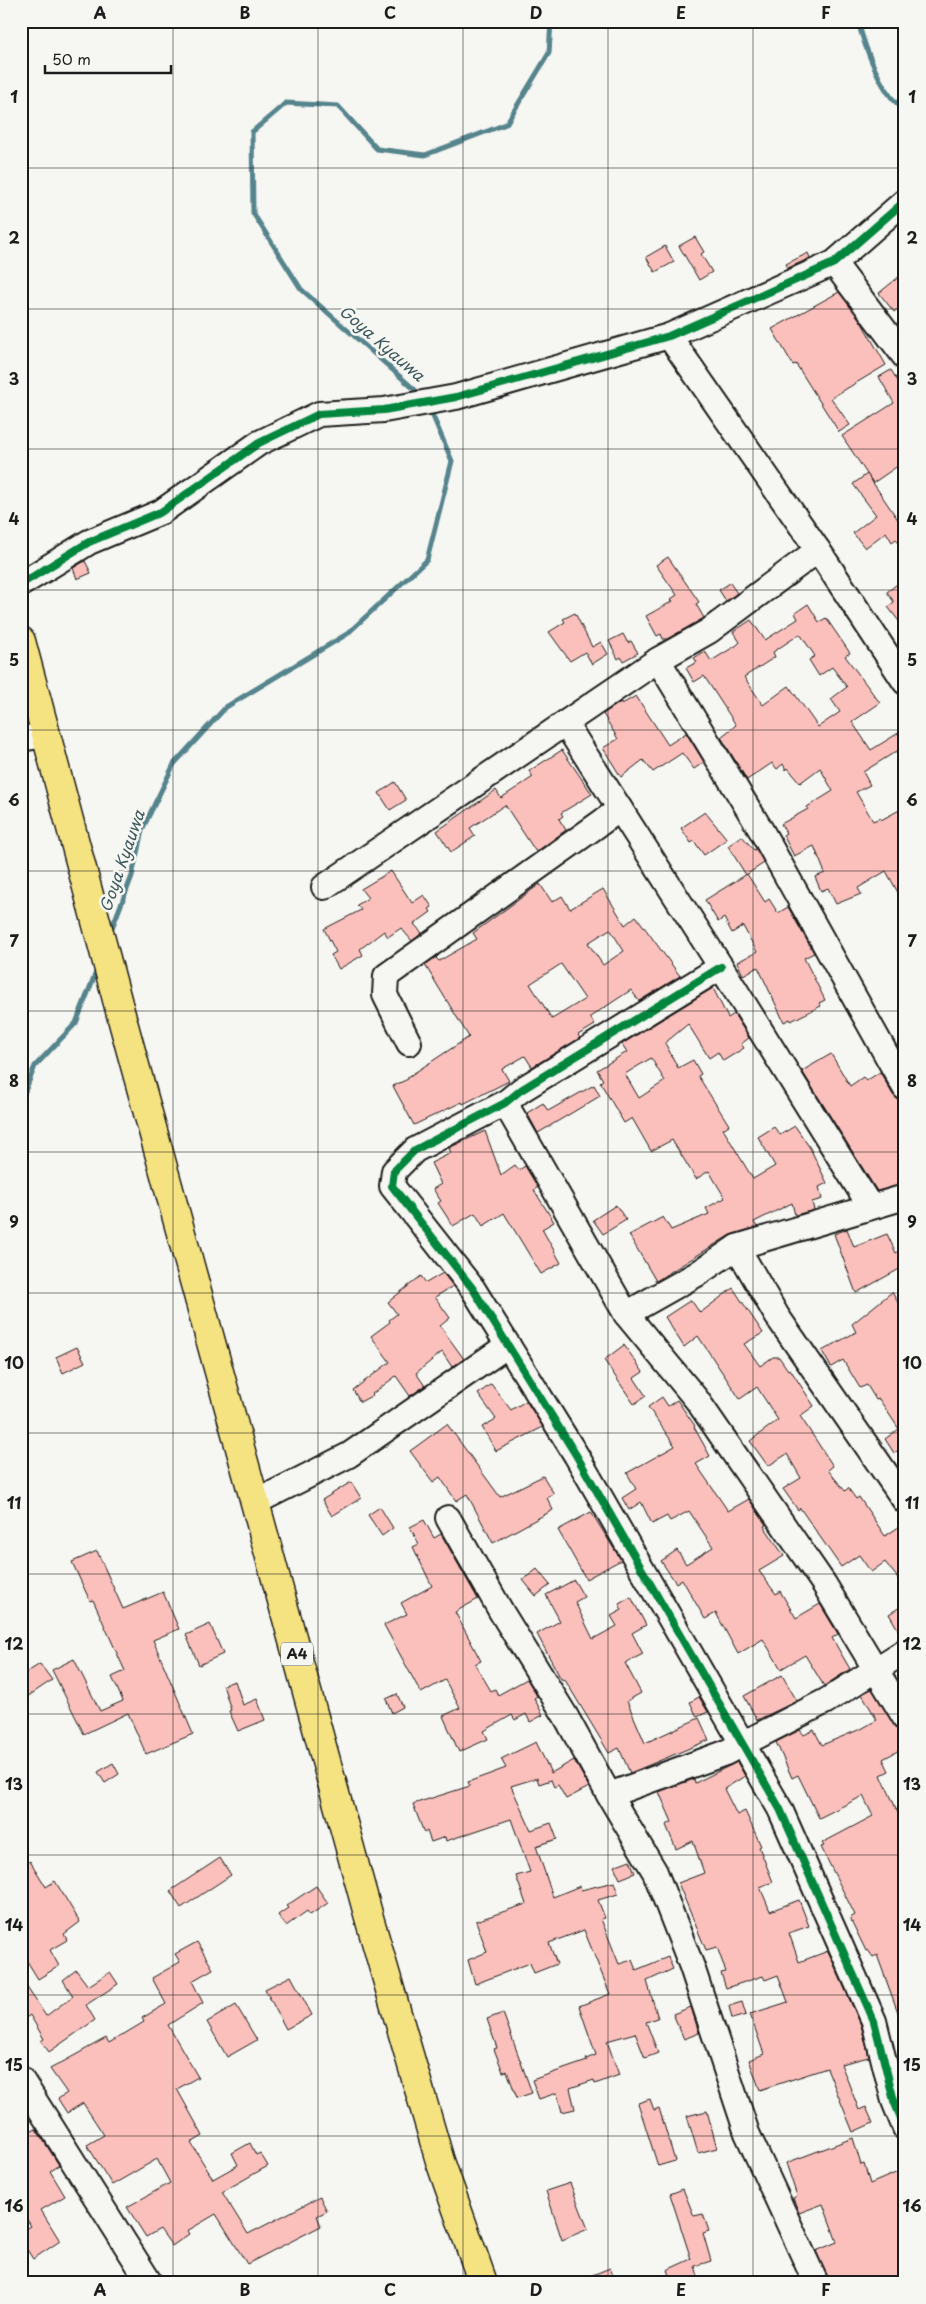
<svg xmlns="http://www.w3.org/2000/svg" width="926" height="2304" viewBox="0 0 926 2304" font-family="'Playpen Sans',sans-serif">
<style>
.lines{fill:none;stroke-linecap:round;stroke-linejoin:round}
.stream{stroke:#55848d;stroke-width:5}
.building{fill:#fcc0bc;stroke:#1c1c1c;fill-rule:evenodd}
.minor-casing{stroke:#1c1c1c;stroke-width:28}
.highway-casing{stroke:#1c1c1c;stroke-width:31}
.minor{stroke:#f6f6f2;stroke-width:24}
.highway{stroke:#f5e381;stroke-width:28}
.cycleway-casing{stroke:#f6f6f2;stroke-width:11}
.cycleway{stroke:#00873e;stroke-width:8}
.grid{fill:none;stroke:#1c1c1c;stroke-width:1;stroke-opacity:0.55}
.labels{text-anchor:middle;stroke-width:5;stroke-linejoin:round;paint-order:stroke}
.shield{fill:#f6f6f2;stroke:#5d5d5c;stroke-width:1}
.shield-label{font-size:14px;font-weight:bold;fill:#1c1c1c}
.water-label{font-size:16px;font-style:italic;fill:#3d595e;stroke:#f6f6f2}
.neatline{fill:none;stroke:#1c1c1c;stroke-width:2}
.grid-label{font-size:16px;text-anchor:middle;font-weight:bold;fill:#1c1c1c}
</style>
<rect width="100%" height="100%" fill="#f6f6f2"/>
<filter id="ink" filterUnits="userSpaceOnUse"><feTurbulence type="fractalNoise" baseFrequency=".02" numOctaves="2"/><feDisplacementMap in="SourceGraphic" scale="10" xChannelSelector="R" yChannelSelector="G"/><feConvolveMatrix kernelMatrix="1 2 1 2 8 2 1 2 1" color-interpolation-filters="sRGB"/></filter>
<g filter="url(#ink)">
<g class="lines">
<g class="stream">
<path d="M858 21C864 45 883 99 905 109"/>
<path d="M422 396 301 289 253 213 252 132 286 103 338 106 377 149 425 155 506 124 549 53 551 21"/>
<path d="M110 933 132 876 142 830 174 764 226 707 347 634 427 560 452 461 429 407"/>
<path d="M21 1101 35 1066 76 1023 98 967"/>
</g>
</g>
<g class="building">
<path d="M695 237 704 252 701 254 712 272 699 280 679 246Z"/>
<path d="M665 246 674 262 655 272 646 257Z"/>
<path d="M808 253 810 258 788 268 786 264Z"/>
<path d="M905 272V303L894 312 879 293Z"/>
<path d="M839 292 859 318 886 365 831 398 850 425 839 432 796 364 793 365 772 329Z"/>
<path d="M891 370 905 393V461L873 483 842 436 894 403 879 377Z"/>
<path d="M867 474 905 530V553L896 539 892 542 886 532 865 548 853 533 876 515 853 484Z"/>
<path d="M668 557 699 602 696 604 704 618 667 639H663L661 634 657 636 646 616 673 601 671 599 677 595 656 565Z"/>
<path d="M85 561 91 573 77 579 73 568Z"/>
<path d="M905 578V629L888 607 894 602 887 592Z"/>
<path d="M730 583 737 593 726 601 719 590Z"/>
<path d="M808 604 819 622 826 618 850 653 845 656 880 703 852 722 871 750 905 729V746L863 772 870 785 856 792 873 821 880 818 881 820 905 807V905L886 871 858 888 861 894 836 904 828 888 821 891 815 877 825 873 814 846 794 856 783 835 786 833 781 824 808 809 807 807 833 791 820 768 800 783 788 768 786 770 783 764 777 769 772 763 747 780 721 737 736 725 704 676 694 682 686 668 697 662 694 658 705 651 711 661 737 645 740 642 733 632 751 620 765 640 798 619 795 613ZM800 634 815 656 809 660 819 676 832 667 847 687 831 699 840 712 818 727 789 686 763 705 744 677 775 657 773 652Z"/>
<path d="M575 613 592 647 601 642 608 654 592 664 585 652 570 661 549 632 565 622 563 619Z"/>
<path d="M623 634 628 643 631 641 638 653 623 661 621 657 618 659 609 641Z"/>
<path d="M636 696 668 745 686 733 704 762 694 769 682 753 653 772 643 760 621 777 603 748 618 739 603 714 621 702 622 704Z"/>
<path d="M562 750 592 794 561 813 563 816 559 819 566 830 536 852 505 805 470 828 475 836 451 852 437 831 496 790 501 798 533 777 529 771Z"/>
<path d="M395 782 406 800 390 810 379 793Z"/>
<path d="M705 812 727 839 704 855 694 841 691 843 681 828Z"/>
<path d="M742 836 754 850 756 849 764 863 746 875 728 846Z"/>
<path d="M391 871 412 903 424 895 432 907 429 909 431 912 414 924 422 933 412 941 401 928 388 937 384 931 360 949 363 955 339 969 331 955 336 952 324 929 361 910 357 905 368 898 361 889Z"/>
<path d="M747 874 765 902 769 899 778 913 788 907 814 953 804 958 825 1000 819 1003 821 1006 791 1021 790 1019 784 1022 758 967 743 975 737 962 757 952 743 926 732 933 724 918 718 922 705 900Z"/>
<path d="M540 884 552 902 562 896 570 909 603 889 625 925 636 916 680 976 639 1001 631 990 590 1017 595 1025 578 1035 580 1038 532 1067 525 1056 502 1069 509 1081 463 1104 462 1102 414 1125 393 1086 408 1079V1077L469 1037 425 965 440 954 436 958 439 961 477 939 473 933ZM610 929 624 951 603 965 588 943ZM561 964 585 999 552 1019 530 984Z"/>
<path d="M713 988 728 1018 734 1014 749 1038 741 1044 744 1048 723 1061 718 1052 709 1058 688 1024 665 1043 678 1068 693 1060 701 1074 698 1076 729 1125 723 1129 753 1179 775 1166 758 1137 774 1127 780 1135 795 1126 810 1148 827 1183 819 1187 822 1199 812 1202 814 1210 795 1215 792 1203 754 1222 757 1227 730 1235 656 1281 629 1235 663 1217 671 1230 709 1214 706 1208 725 1198 709 1171 696 1179 672 1140 651 1151 632 1118 624 1123 600 1082 603 1080 597 1070 627 1052 622 1044ZM651 1058 665 1081 639 1098 625 1074Z"/>
<path d="M831 1054 850 1086 863 1077 866 1081 880 1072 893 1095 905 1102V1184L877 1191 802 1071Z"/>
<path d="M594 1085 600 1096 538 1133 527 1113 543 1103 548 1111Z"/>
<path d="M485 1131 501 1175 515 1165 519 1170 525 1166 538 1187 534 1190 554 1222 542 1229 561 1263 541 1274 504 1213 483 1226 475 1213 453 1226 438 1203 441 1201 433 1189 441 1184 431 1163 451 1153 449 1148Z"/>
<path d="M616 1205 626 1220 603 1234 593 1220Z"/>
<path d="M847 1229 854 1247 887 1234 896 1253 905 1248V1266L856 1293 834 1234Z"/>
<path d="M443 1273 453 1286 435 1297 450 1318 440 1326 464 1359 452 1367 442 1352 416 1373 425 1386 410 1396 396 1376 372 1394 373 1395 360 1402 353 1390 390 1362 371 1336 390 1322 389 1320 397 1314 388 1302 421 1276 426 1283Z"/>
<path d="M733 1288 763 1333 744 1344 760 1366 773 1357H779L788 1370 790 1369 814 1406 800 1416 833 1466 828 1470 845 1491 848 1488 856 1499 859 1497 885 1536 905 1523V1587L885 1562 871 1572 859 1555 841 1567 800 1508 798 1510 783 1489 801 1478 787 1454 768 1466 750 1441 778 1420 757 1387 740 1399 698 1336 684 1347 665 1317 691 1300 700 1313Z"/>
<path d="M892 1292 905 1315V1446L894 1453 885 1439 899 1429 879 1399 876 1400 867 1385 860 1388 843 1360 831 1367 822 1351 856 1332 852 1324Z"/>
<path d="M624 1345 643 1372 634 1378 646 1396 634 1404 604 1360Z"/>
<path d="M77 1347 85 1362 63 1373 56 1357Z"/>
<path d="M491 1384 511 1410 526 1401 543 1427 496 1451 482 1427 496 1419 478 1394Z"/>
<path d="M662 1397 668 1406 677 1400 695 1426 694 1427 710 1456 696 1464 728 1511 749 1499 766 1525 764 1526 784 1556 759 1571 776 1594 780 1591 796 1618 820 1604 838 1634 832 1638 850 1669 824 1686 805 1655 781 1669 763 1639 738 1654 716 1613 705 1619 682 1579 676 1583 661 1561 677 1550 686 1564 713 1547 689 1511 670 1521 667 1516 652 1524 641 1502 629 1510 622 1498 636 1489 627 1473 675 1446 648 1407Z"/>
<path d="M447 1424 500 1497 543 1476 554 1494 547 1498 553 1510 493 1543 467 1494 456 1501 440 1477 433 1482 410 1451Z"/>
<path d="M351 1482 361 1498 332 1516 322 1500Z"/>
<path d="M380 1507 393 1528 382 1536 368 1515Z"/>
<path d="M591 1512 621 1560 586 1579 558 1530Z"/>
<path d="M424 1520 434 1538 441 1534 478 1599 455 1612 481 1661 475 1664 491 1691 495 1689 498 1695 527 1679 537 1696 534 1698 543 1715 530 1722 526 1714 515 1720 512 1715 484 1731 488 1739 459 1752 443 1716 460 1708 445 1680 421 1693 384 1625 407 1614 401 1603 432 1586 413 1547 419 1544 410 1527Z"/>
<path d="M97 1551 123 1609 163 1592 179 1629 153 1640 193 1734 146 1754 128 1713 84 1734 52 1670 74 1659 100 1711 123 1701 112 1677 125 1671 93 1600 90 1601 72 1562Z"/>
<path d="M537 1569 550 1585 536 1596 523 1580Z"/>
<path d="M574 1580 584 1597 575 1602 593 1639 617 1626 611 1616 622 1610 619 1604 631 1597 646 1625 632 1633 643 1654 625 1663 641 1693 627 1701 645 1743 699 1718 709 1740 630 1773 619 1748 609 1753 565 1680 561 1679 537 1634 560 1621 546 1595Z"/>
<path d="M905 1604V1637L903 1638 889 1614Z"/>
<path d="M210 1624 223 1654 199 1665 186 1635Z"/>
<path d="M40 1664 52 1680 21 1701V1676Z"/>
<path d="M782 1675 797 1701 757 1720 744 1696Z"/>
<path d="M235 1681 243 1705 257 1699 265 1720 238 1731 229 1711 231 1710 223 1685Z"/>
<path d="M872 1689 905 1742V1747L883 1759 889 1771 881 1775 899 1815 905 1812 903 2026 877 1955 873 1957 868 1950 866 1951 850 1918 855 1915 821 1847 824 1846 822 1843 873 1816 863 1796 819 1818 798 1775 792 1778 776 1742 800 1730 804 1735 814 1730 822 1745 863 1728 877 1720 862 1694Z"/>
<path d="M397 1694 403 1707 392 1713 386 1699Z"/>
<path d="M699 1697 708 1712 697 1717 690 1702Z"/>
<path d="M536 1742 551 1773 574 1760 589 1787 566 1799 558 1785 554 1787 551 1780 539 1784 537 1778 511 1786 531 1830 551 1823 557 1839 536 1846 553 1897 580 1886 581 1890 614 1882 618 1894 598 1900 605 1918 601 1919 619 1964 632 1960 636 1970 668 1957 673 1969 647 1981 658 2018 646 2022 658 2053 645 2058 635 2033 607 2041 619 2075 595 2084 594 2080 570 2088 575 2109 562 2112 557 2093 539 2099 532 2080 587 2061 586 2059 596 2055 579 2006 610 1994 584 1930 549 1943 557 1964 534 1973 530 1963 475 1984 468 1960 487 1952 476 1921 526 1904 516 1876 530 1872 511 1819 446 1841 445 1837 431 1842 427 1831 424 1833 413 1804 470 1786 468 1782 506 1768 501 1759Z"/>
<path d="M737 1762 745 1776 724 1789 737 1815 745 1811 761 1846 759 1847 773 1882 760 1887 770 1911 799 1900 809 1926 789 1933 799 1962 828 1951 861 2025 869 2057 841 2064 859 2110 866 2107 873 2123 853 2132 827 2068 760 2090 749 2060 764 2054 750 2014 788 2002 778 1975 765 1980 763 1976 726 1988 721 1973 726 1972 717 1947 706 1950 678 1883 704 1873 693 1841 676 1849 666 1825 672 1822 659 1792 694 1779 695 1783Z"/>
<path d="M113 1763 119 1774 105 1783 98 1772Z"/>
<path d="M220 1858 231 1875 181 1908 170 1891Z"/>
<path d="M630 1860 635 1873 620 1879 614 1866Z"/>
<path d="M30 1861 46 1887 55 1881 80 1922 64 1934 67 1940 50 1950 59 1966 38 1979 27 1961 21 1964V1867Z"/>
<path d="M316 1886 328 1903 310 1915 307 1911 286 1926 278 1915 288 1908 286 1906Z"/>
<path d="M197 1942 213 1969 192 1981 203 2003 168 2025 198 2077 177 2089 203 2136 191 2143 213 2179 238 2165 232 2153 250 2143 256 2155 260 2153 268 2166 222 2192 248 2234 320 2197 327 2211 317 2216 321 2226 247 2264 216 2214 187 2231 189 2234 172 2246 160 2229 146 2237 127 2207 170 2183 157 2159 112 2185 87 2145 104 2135 83 2103 67 2113 58 2099 67 2093 50 2069 106 2038 109 2043 144 2022 142 2018 166 2004 152 1978 180 1962 175 1954Z"/>
<path d="M76 1970 88 1986 110 1972 118 1984 86 2005 95 2020 49 2052 41 2041 44 2039 30 2015 21 2021V2004L23 2003 21 1989 26 1986 46 2016 73 1996 63 1980Z"/>
<path d="M291 1976 312 2015 286 2029 265 1989Z"/>
<path d="M742 2002 746 2015 732 2019 729 2006Z"/>
<path d="M236 2005 257 2040 227 2057 207 2022Z"/>
<path d="M691 2007 699 2033 684 2039 673 2014Z"/>
<path d="M503 2013 532 2093 517 2098 507 2071 503 2072 494 2049 497 2048 487 2019Z"/>
<path d="M650 2099 654 2110 659 2108 675 2161 658 2166 638 2103Z"/>
<path d="M707 2111 717 2148 698 2153 687 2116Z"/>
<path d="M21 2114 32 2131 36 2129 59 2165 50 2171 65 2196 41 2210 60 2241 33 2259 21 2240V2232L31 2226 21 2210Z"/>
<path d="M853 2138 861 2165 864 2164 870 2184 905 2169V2283H830L816 2251 837 2242 823 2204 799 2213 793 2198 797 2196 786 2163Z"/>
<path d="M570 2183 588 2229 562 2240 546 2191Z"/>
<path d="M683 2189 694 2216 703 2214 709 2231 703 2233 711 2261 695 2266 700 2283H672L667 2270 691 2259 670 2194Z"/>
<path d="M610 2268 616 2283H575V2282Z"/>
</g>
<g class="lines">
<defs>
<g id="minor">
<path d="M834 263 905 357"/>
<path d="M669 336 818 550 905 682"/>
<path d="M818 550 709 631 658 660 761 830 905 1088"/>
<path d="M21 584 89 542 161 512 259 443 319 414 384 410 456 397 669 336 834 263 905 201"/>
<path d="M565 723 721 967 870 1206"/>
<path d="M21 739 45 735"/>
<path d="M324 887 658 660"/>
<path d="M721 967 521 1090 505 1103 415 1150 394 1171 392 1186 473 1289 576 1455 780 1809 874 2021 894 2101 905 2128"/>
<path d="M409 1043 385 995 386 976 620 809"/>
<path d="M505 1103 626 1314 697 1400 824 1584 905 1718"/>
<path d="M737 1247 777 1316 905 1501"/>
<path d="M626 1314 697 1274 737 1247 905 1197"/>
<path d="M256 1502 349 1455 508 1345"/>
<path d="M448 1518 502 1613 565 1715 609 1795 655 1872 692 1967 747 2133 816 2283"/>
<path d="M609 1795 725 1753 826 1701 905 1651"/>
<path d="M21 2079 150 2283"/>
</g>
<path id="highway" d="M21 641 123 1022 370 1921 440 2161 483 2283"/>
</defs>
<use href="#minor" class="minor-casing"/>
<use href="#highway" class="highway-casing"/>
<use href="#minor" class="minor"/>
<use href="#highway" class="highway"/>
<defs>
<g id="cycleway">
<path d="M21 584 89 542 161 512 259 443 319 414 384 410 456 397 669 336 834 263 905 201"/>
<path d="M721 967 521 1090 505 1103 415 1150 394 1171 392 1186 473 1289 576 1455 780 1809 874 2021 894 2101 905 2128"/>
</g>
</defs>
<use href="#cycleway" class="cycleway-casing"/>
<use href="#cycleway" class="cycleway"/>
</g>
</g>
<path class="grid" d="M173 21V2283M318 21V2283M463 21V2283M608 21V2283M753 21V2283M21 168H905M21 309H905M21 449H905M21 590H905M21 730H905M21 871H905M21 1011H905M21 1152H905M21 1293H905M21 1433H905M21 1574H905M21 1714H905M21 1855H905M21 1995H905M21 2136H905"/>
<g class="labels">
<rect class="shield" x="281" y="1642.5" width="32" height="23" rx="4"/>
<g class="shield-label">
<text x="297" y="1659">A4</text>
</g>
<g class="water-label">
<text transform="translate(382 343) rotate(41)" y="6">Goya Kyauwa</text>
<text transform="translate(122 861) rotate(-71)" y="6">Goya Kyauwa</text>
</g>
</g>
<rect width="926" height="2304" fill="none" stroke="#f6f6f2" stroke-width="55"/>
<path d="M45 65v8h126v-8" fill="none" stroke="#1c1c1c" stroke-width="2.5"/>
<text x="52" y="65" font-size="15" fill="#1c1c1c" stroke="#f6f6f2" stroke-width="4" paint-order="stroke">50 m</text>
<rect x="28" y="28" width="870" height="2248" class="neatline"/>
<g class="grid-label">
<text x="100" y="19">A</text>
<text x="245" y="19">B</text>
<text x="390" y="19">C</text>
<text x="536" y="19">D</text>
<text x="681" y="19">E</text>
<text x="826" y="19">F</text>
<text x="14" y="103">1</text>
<text x="912" y="103">1</text>
<text x="14" y="244">2</text>
<text x="912" y="244">2</text>
<text x="14" y="385">3</text>
<text x="912" y="385">3</text>
<text x="14" y="525">4</text>
<text x="912" y="525">4</text>
<text x="14" y="666">5</text>
<text x="912" y="666">5</text>
<text x="14" y="806">6</text>
<text x="912" y="806">6</text>
<text x="14" y="947">7</text>
<text x="912" y="947">7</text>
<text x="14" y="1087">8</text>
<text x="912" y="1087">8</text>
<text x="14" y="1228">9</text>
<text x="912" y="1228">9</text>
<text x="14" y="1369">10</text>
<text x="912" y="1369">10</text>
<text x="14" y="1509">11</text>
<text x="912" y="1509">11</text>
<text x="14" y="1650">12</text>
<text x="912" y="1650">12</text>
<text x="14" y="1790">13</text>
<text x="912" y="1790">13</text>
<text x="14" y="1931">14</text>
<text x="912" y="1931">14</text>
<text x="14" y="2071">15</text>
<text x="912" y="2071">15</text>
<text x="14" y="2212">16</text>
<text x="912" y="2212">16</text>
<text x="100" y="2296">A</text>
<text x="245" y="2296">B</text>
<text x="390" y="2296">C</text>
<text x="536" y="2296">D</text>
<text x="681" y="2296">E</text>
<text x="826" y="2296">F</text>
</g>
</svg>
